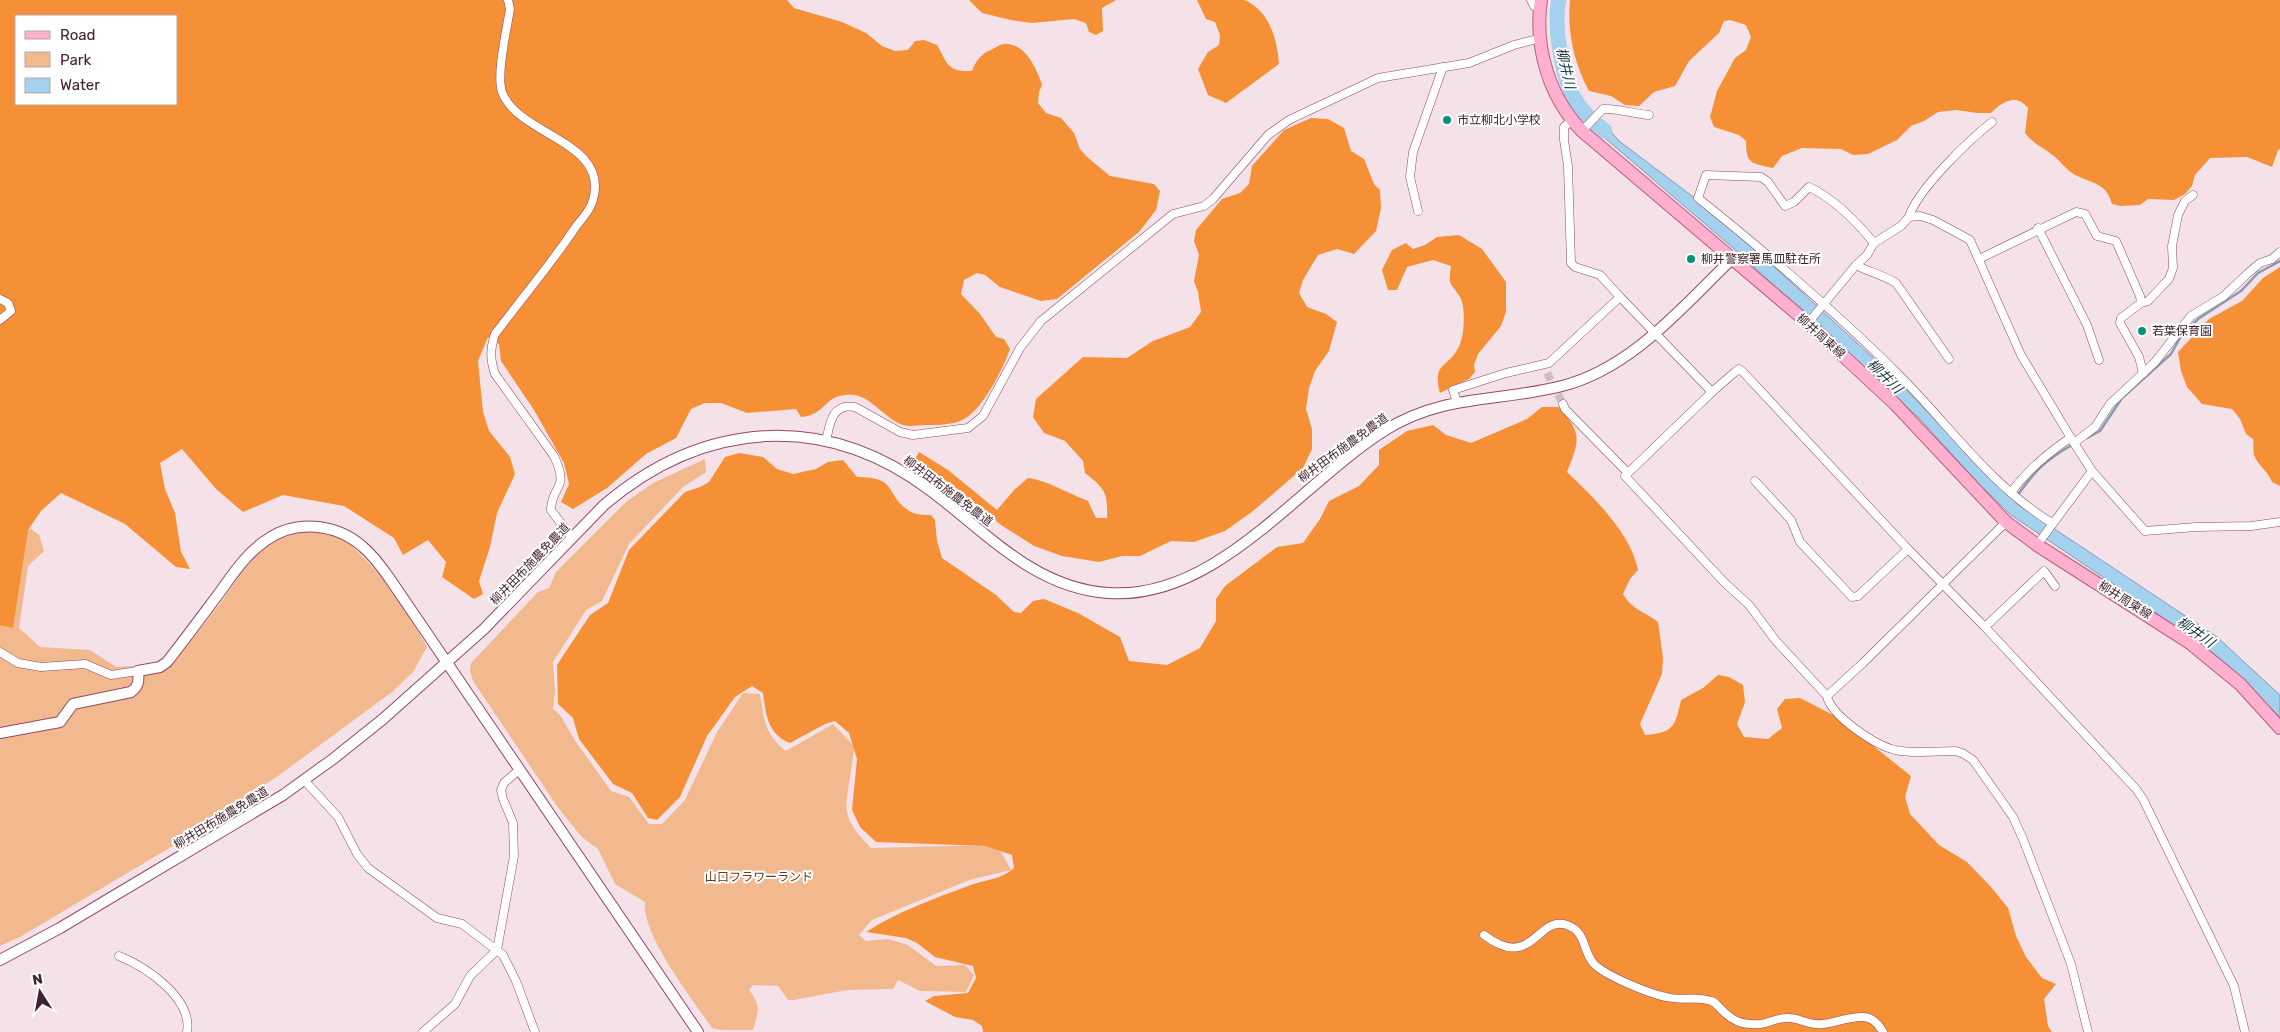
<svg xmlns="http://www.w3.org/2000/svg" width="2280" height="1032" viewBox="0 0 2280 1032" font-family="Rubik,'Noto Sans JP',sans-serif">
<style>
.green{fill:#f2b98e}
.forest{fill:#f69036;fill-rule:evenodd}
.water{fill:#a4d1ee;stroke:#879cb4}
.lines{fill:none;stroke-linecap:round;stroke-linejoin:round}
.stream{stroke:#879cb4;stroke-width:2.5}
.river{stroke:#a4d1ee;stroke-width:15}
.minor-tunnel{stroke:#d0bcc3;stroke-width:8;stroke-dasharray:8 4;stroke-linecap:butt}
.minor-casing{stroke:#924864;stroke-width:9}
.tertiary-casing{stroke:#924864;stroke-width:12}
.primary-casing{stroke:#bc5c81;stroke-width:14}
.minor{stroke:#fff;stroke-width:8}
.tertiary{stroke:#fff;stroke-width:10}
.primary{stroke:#feb0ce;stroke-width:12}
.poi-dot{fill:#02917c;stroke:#fff;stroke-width:2}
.labels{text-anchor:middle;stroke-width:4;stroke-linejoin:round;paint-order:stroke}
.poi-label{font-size:12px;fill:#42222e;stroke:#fff;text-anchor:start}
.street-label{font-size:12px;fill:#42222e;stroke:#fff}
.park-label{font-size:12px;fill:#653c1a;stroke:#fff}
.water-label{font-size:14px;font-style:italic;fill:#213745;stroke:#fff}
</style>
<rect width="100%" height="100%" fill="#f4e2e8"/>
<g class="green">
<path d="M705 459 706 472 683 487 629 544 602 601 586 610 553 662 555 692 553 709 560 715 576 742 611 791 629 797 649 824H662L685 800 717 732 743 693 760 694C764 720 764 733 786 751L833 724 854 746C854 762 844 801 847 812 850 827 861 837 871 848L997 845 1011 870 969 880 872 920 859 935 866 941 888 939 908 945 936 966 965 965 974 975 966 992 920 991 898 980 893 989 847 990 794 1000H788L778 986 753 985 749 990C762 1007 758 1011 753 1030H721L712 1028C693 1000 641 934 645 902L615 884 598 849 582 837 559 809 473 681 470 671 471 663 538 592 549 588 556 572 626 502 653 483Z"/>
<path d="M0 507 39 535 44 551 28 566 19 628 40 647 90 650 116 667 152 665 167 669C186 647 204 624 222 601 235 583 248 562 265 548 286 531 320 527 344 539 349 542 354 548 358 552 387 579 408 613 427 647L413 672 392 692 278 776 171 847 20 937 0 946Z"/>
</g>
<g class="forest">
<path d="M0 0H787L794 8 842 22 866 33 882 46 895 51 908 50 915 41 924 40 937 45C948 64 947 72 972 71 976 60 982 53 993 49 996 47 1001 44 1004 44 1025 42 1037 69 1042 85L1039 92 1038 103 1046 113 1061 118 1074 133 1080 149 1086 156 1110 176 1154 184 1160 191 1156 210 1139 232 1057 299 1041 301 1000 287 985 275 977 273 964 280 961 294 980 314 996 337 1004 339 1010 349C1003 369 983 409 964 419 954 425 937 425 926 425 919 425 910 427 903 425 888 421 870 396 854 395 823 392 828 415 801 417L796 409 747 413 721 403H705L691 409 676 438 646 454 607 488 573 509 561 502 569 484 564 463 534 410 501 361 499 344 488 337 478 361 483 412 489 431 510 457 515 474 497 513 490 547 479 581 483 594 474 599 442 577 446 562 428 540 403 555 394 538 344 506 283 495 243 512 216 489 182 449 160 463 165 489 175 513 181 552 190 569 176 567 125 524 61 493 41 511 28 530 13 628 0 625ZM16 16H176V104H16Z"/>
<path d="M969 0H1116L1102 8 1103 31 1096 35 1089 32 1086 23 1074 19 1032 23 1011 20 982 13Z"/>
<path d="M1197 0C1205 0 1238 0 1244 0 1269 10 1277 38 1279 64L1226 103 1208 95 1198 69 1208 52 1219 45 1220 35 1215 22 1206 19Z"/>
<path d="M1570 0H2280V149L2278 150 2272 167 2247 157 2210 158 2195 175 2192 186 2185 194 2174 200 2148 199 2140 205 2120 206 2112 204C2106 181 2090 184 2072 173 2066 169 2061 162 2055 157 2045 148 2033 144 2025 133L2028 108C2016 93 2002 102 1991 113H1977L1957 110 1938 112 1924 121 1911 126 1897 140 1868 154 1853 155 1841 149 1802 148 1782 156 1773 168C1752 163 1746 165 1746 141L1739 135 1714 127 1710 117 1717 91 1735 58 1746 50 1751 37 1746 25 1730 20 1724 21 1719 33 1689 61 1675 86 1654 92 1639 106 1625 105 1611 96 1589 91C1574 63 1567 32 1570 0Z"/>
<path d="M1311 118 1328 119 1344 128 1351 151 1364 159 1374 184 1380 190 1381 208 1376 231 1354 254 1337 249 1318 255 1303 280 1299 293 1307 307 1326 314 1337 322 1329 351 1315 371 1309 388 1306 409 1312 429V449L1303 468 1253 511 1225 531 1194 542 1171 541 1140 556H1122L1099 562 1062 556 1034 546 1001 525 955 487 915 459 919 452 948 470 997 510 1015 489 1028 478C1046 480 1070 494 1088 501L1096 518H1107C1108 492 1105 489 1085 473L1083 461 1065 441 1044 433 1033 417 1036 399 1083 357 1127 358 1153 341 1190 327 1201 312 1198 292 1194 281 1199 255 1194 241 1196 230 1222 199 1240 193 1249 184 1252 166 1284 130Z"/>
<path d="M1459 235 1482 249 1506 282V312L1501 326 1478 354 1474 365 1475 372 1469 379 1440 393C1432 363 1447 368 1457 350 1460 346 1462 337 1463 332 1464 322 1465 306 1460 297 1450 281 1448 287 1451 266L1433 260 1407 267 1397 290H1388L1382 270 1392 250 1406 243 1413 249 1425 245 1437 237Z"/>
<path d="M2280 267V486L2272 482C2268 471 2258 466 2254 455 2253 451 2254 444 2253 439L2246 434 2240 419 2232 409 2202 404 2187 387 2181 371 2178 352 2209 319 2242 301 2263 278Z"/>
<path d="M1542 407H1559C1582 434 1580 439 1567 472 1593 497 1631 533 1638 570L1630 579 1623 594C1632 610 1644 611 1658 622L1663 658 1662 674 1640 724 1645 735C1674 733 1675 726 1681 700L1703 688 1718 675 1729 677 1743 685 1745 702 1737 724 1744 737 1768 739 1782 728 1777 709 1785 699 1800 698 1837 717 1911 776 1905 797 1910 814 1939 845 1967 862 1991 887 2008 908 2016 936 2026 957 2042 978 2056 984 2044 999 2048 1026 2052 1032H983L982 1026 973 1020 955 1017 925 1001 934 996 968 993 976 978 973 966 935 957 917 943 906 938 866 932C897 912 933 899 968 886 983 880 1001 880 1014 868L1012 855 986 846 876 842 860 827 852 810 857 759 849 733 835 721 825 724 790 743C767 734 766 714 763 693L752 686 735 697 707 736 680 797 657 820 648 818 632 793 613 784 579 739 573 718 558 704 557 665 590 615 608 603 629 550 685 492 700 487 709 482 725 457 739 453 763 457 777 469 793 474 816 469 828 462 843 460 857 477C900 477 884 496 911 512 916 515 925 515 931 515L935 520 937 541 942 558 996 595 1014 612 1021 613 1033 601 1044 599 1078 613 1120 637 1129 661 1167 665 1200 648 1216 621V599L1225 586 1277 547 1303 543 1320 519 1329 501 1359 486 1379 465V450L1407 431 1433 425 1446 435 1471 443 1527 419Z"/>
</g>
<path class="water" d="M1600 119 1619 141 1696 199 1780 272 1895 378 2017 504 2217 637 2280 695V717L2230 667 2199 642 2011 515 1977 482 1919 418 1732 247 1592 127Z"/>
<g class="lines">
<g class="stream">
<path d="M2087 438 2100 431 2122 398 2171 354 2181 336 2198 319 2241 291 2258 273 2280 261"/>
<path d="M2017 496C2035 471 2044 461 2072 445"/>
</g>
<path class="river" d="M1559 0C1553 23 1562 75 1573 96 1581 110 1592 121 1605 131"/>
<path class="minor-tunnel" d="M1547 373 1563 404"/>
<defs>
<g id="minor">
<path d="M508 0 510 9C507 28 496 75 502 92 518 136 610 141 593 200 591 209 583 218 577 225 552 263 522 298 495 334 490 349 490 359 495 374L554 456C570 491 552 483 551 510L572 538"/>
<path d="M1531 0 1534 6 1540 9"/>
<path d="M1572 120 1564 127V140L1568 166 1571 263 1575 267 1600 275 1620 297"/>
<path d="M1582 131 1603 109C1618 108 1634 114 1649 115"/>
<path d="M1418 211 1410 177 1413 152 1443 67"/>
<path d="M1909 217C1917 190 1969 140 1992 122"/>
<path d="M2038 228 2087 325 2099 360"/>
<path d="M1874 243C1856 221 1835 199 1809 187L1794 202 1785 206 1768 182 1761 177 1706 175 1698 198C1768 254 1837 313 1900 376 1950 426 1991 486 2052 523"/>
<path d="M2280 252 2272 259 2260 263 2247 274 2224 296 2191 316 2155 362 2110 404 2095 427 2074 443 2092 471 2145 531 2196 527 2251 526 2280 522"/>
<path d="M1979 259 2076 212 2085 214 2097 236 2116 241 2140 296 2141 303 2121 318 2120 323 2139 357 2143 373"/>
<path d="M1856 265C1869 272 1883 275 1896 283L1949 359"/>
<path d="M0 299 8 303 11 311 0 320"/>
<path d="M2141 303 2148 301 2169 279 2173 268 2172 246 2178 215 2185 201 2193 195"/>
<path d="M1808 323 1856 265 1867 255 1874 243 1901 226 1909 217 1920 216 1933 220 1970 240 2021 355 2074 443"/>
<path d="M1712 392 1625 476 1724 582 1749 605 1776 641 1827 696C1831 716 1875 745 1895 750 1914 754 1937 751 1956 751L1964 754 1973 760 2013 817 2023 839 2071 964 2088 1032"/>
<path d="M1457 402 1453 390 1506 373 1549 363 1620 297 1712 392 1735 372 1739 369 1743 372 1908 549 1985 627 2136 789 2143 799 2234 986 2245 1032"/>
<path d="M1563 404 1565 409 1628 473"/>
<path d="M826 441C830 423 832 403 855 407L900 432 913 435 968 428 983 416 1020 348 1041 321 1173 214 1204 206 1213 199 1268 135 1289 120 1378 78 1469 63 1514 45 1541 38"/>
<path d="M1755 481 1791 520 1800 542 1852 597 1858 596 1908 549"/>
<path d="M2011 493C2026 471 2048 453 2070 438"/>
<path d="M2037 545 2092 471"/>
<path d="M1985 627 2044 571 2055 586"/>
<path d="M0 652 18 663 41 667 85 664 111 675 138 671"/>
<path d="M1827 696 1863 663 2006 522"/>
<path d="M305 781 338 817 357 854 368 868 437 918 462 924 503 955 516 981 535 1032"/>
<path d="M1484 935C1533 972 1536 915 1567 925 1587 932 1582 951 1594 964 1606 976 1650 994 1666 997 1681 1001 1696 996 1711 1001 1715 1002 1717 1005 1720 1008 1732 1021 1741 1025 1760 1024 1770 1023 1778 1017 1789 1018 1800 1018 1809 1026 1822 1024 1835 1023 1850 1016 1863 1017 1872 1017 1879 1025 1883 1032"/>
<path d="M119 956C146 967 193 998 187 1032"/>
<path d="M423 1032 455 1004 470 976 497 950 514 856 513 823 503 799 501 790 504 783 520 769"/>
</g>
<g id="tertiary">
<path d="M0 733 60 722 73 704 131 692C139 686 139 681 138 671L160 667 167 662C185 639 202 616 220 592 233 574 246 554 265 541 295 519 336 523 363 547 374 556 382 568 390 579L698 1032"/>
<path d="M0 960 60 928 283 795 333 759 383 719 484 629 604 505C704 420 825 411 931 491 986 532 1034 588 1108 593 1217 601 1300 483 1387 429 1444 394 1500 402 1562 386 1632 368 1682 307 1732 259"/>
</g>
<path id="primary" d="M1541 0C1534 47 1549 97 1582 131L1808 323 1895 404 2006 522 2037 545 2190 643 2240 684 2280 728"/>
</defs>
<use href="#minor" class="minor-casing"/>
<use href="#tertiary" class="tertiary-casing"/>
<use href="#primary" class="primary-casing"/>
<use href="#minor" class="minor"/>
<use href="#tertiary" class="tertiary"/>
<use href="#primary" class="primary"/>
</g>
<g class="poi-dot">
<circle cx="1447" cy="120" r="5"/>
<circle cx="1691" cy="259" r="5"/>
<circle cx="2142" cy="331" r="5"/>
</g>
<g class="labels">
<g class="poi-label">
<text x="1457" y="124">市立柳北小学校</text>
<text x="1701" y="263">柳井警察署馬皿駐在所</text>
<text x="2152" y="335">若葉保育園</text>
</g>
<g class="street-label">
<text transform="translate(1821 336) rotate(42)" y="4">柳井周東線</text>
<text transform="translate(1343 448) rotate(-36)" y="4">柳井田布施農免農道</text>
<text transform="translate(948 491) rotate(37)" y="4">柳井田布施農免農道</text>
<text transform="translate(530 564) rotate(-46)" y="4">柳井田布施農免農道</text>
<text transform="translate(2125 600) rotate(32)" y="4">柳井周東線</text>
<text transform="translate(221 818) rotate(-31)" y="4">柳井田布施農免農道</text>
</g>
<g class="park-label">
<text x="759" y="881">山口フラワーランド</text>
</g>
<g class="water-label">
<text transform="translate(1566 68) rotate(77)" y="5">柳井川</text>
<text transform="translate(1885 376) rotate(45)" y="5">柳井川</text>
<text transform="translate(2196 632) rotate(35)" y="5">柳井川</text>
</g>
</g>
<rect x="15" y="15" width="162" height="90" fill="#ffffff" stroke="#b3a7ab"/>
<rect x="25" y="31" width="25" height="8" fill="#feb0ce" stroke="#b3a7ab"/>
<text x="60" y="40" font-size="15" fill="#42222e">Road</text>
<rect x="25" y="52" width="25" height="15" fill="#f2b98e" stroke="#b3a7ab"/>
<text x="60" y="65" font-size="15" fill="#42222e">Park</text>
<rect x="25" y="78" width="25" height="15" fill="#a4d1ee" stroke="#b3a7ab"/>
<text x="60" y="90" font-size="15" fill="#42222e">Water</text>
<g transform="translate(40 992) rotate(349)" stroke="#ffffff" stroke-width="4" paint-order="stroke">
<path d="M0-4L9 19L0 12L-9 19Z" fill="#42222e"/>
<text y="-8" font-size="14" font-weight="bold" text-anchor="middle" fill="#42222e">N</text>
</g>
</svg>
